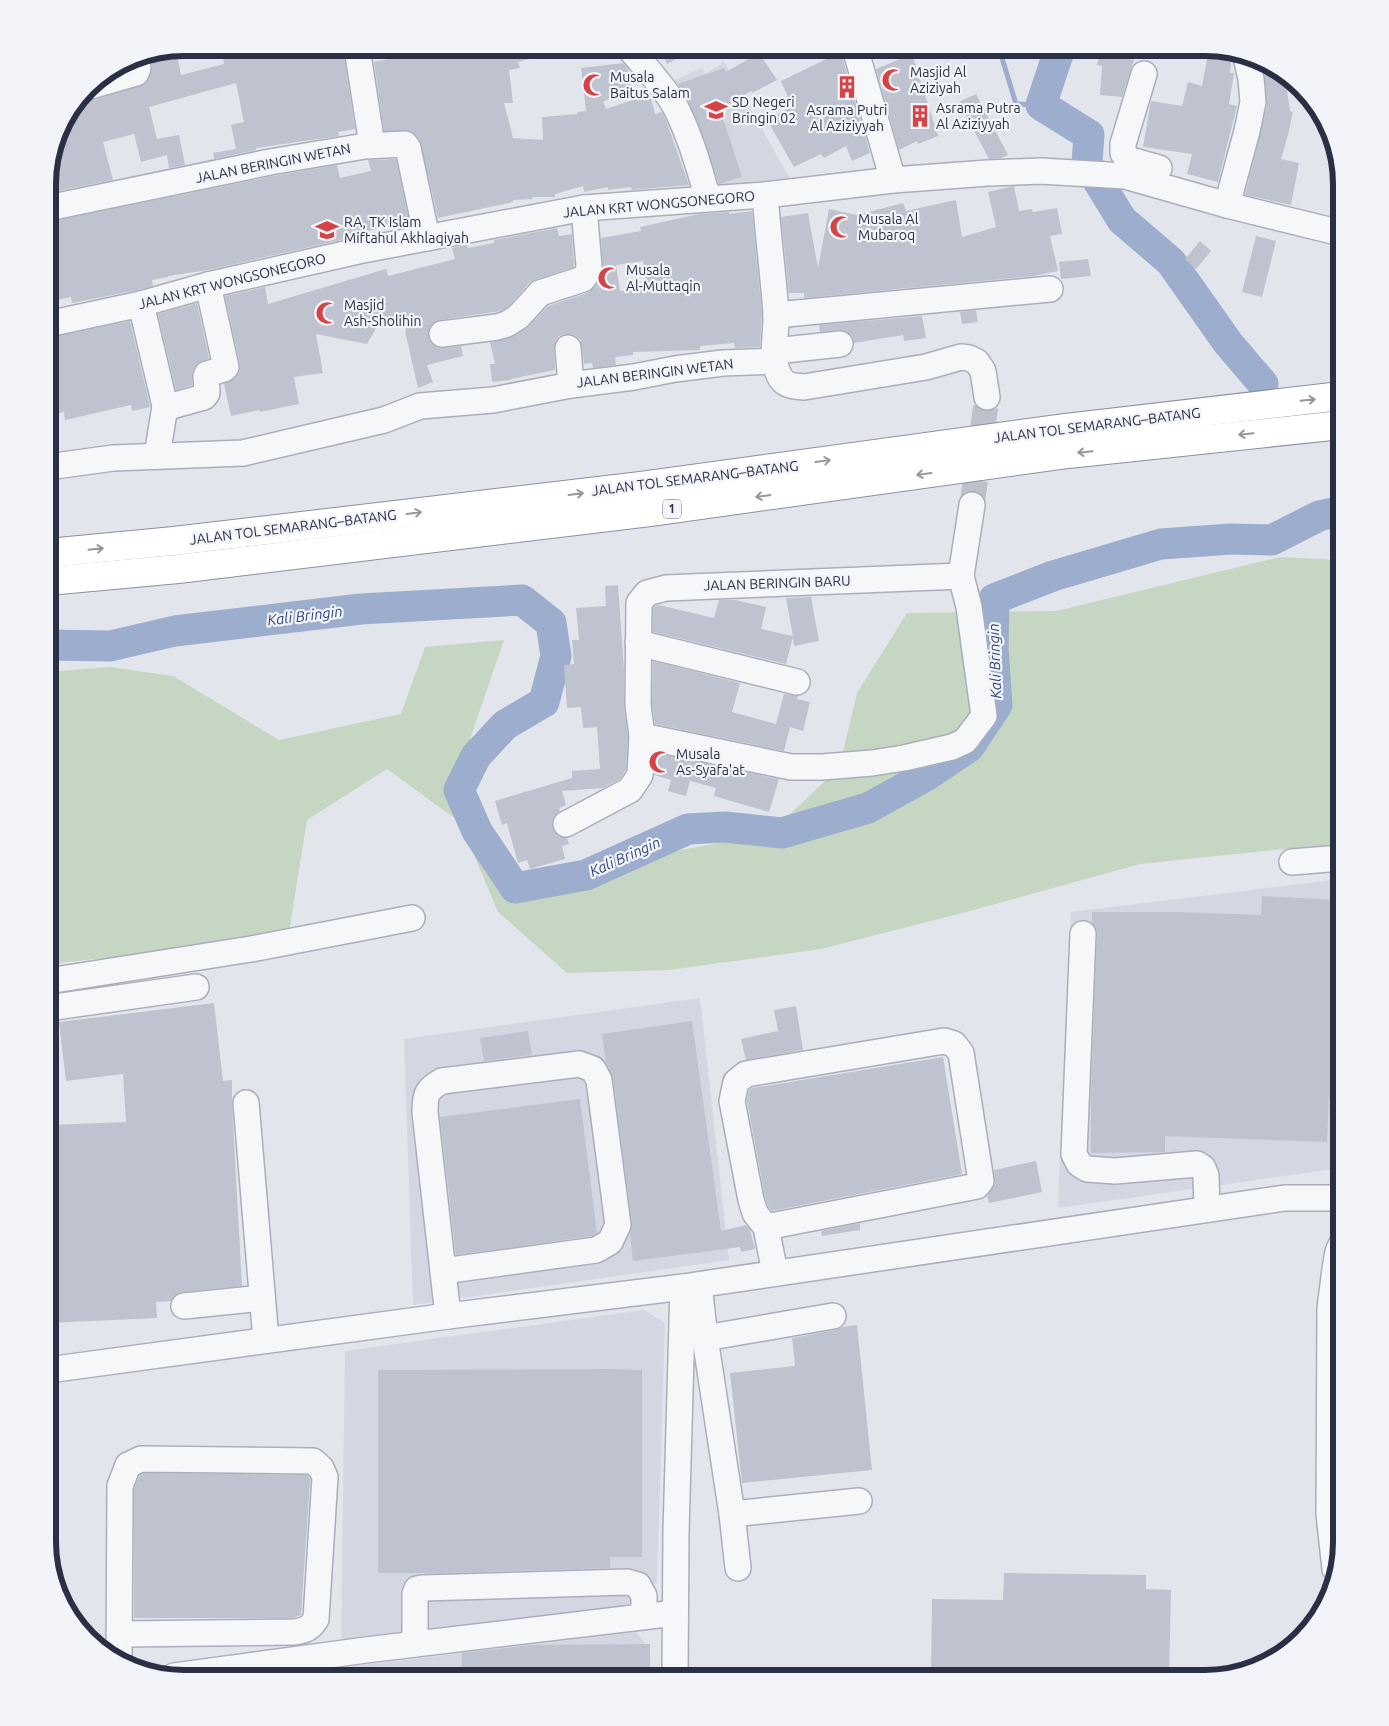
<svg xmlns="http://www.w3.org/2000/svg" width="1389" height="1726" viewBox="0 0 1389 1726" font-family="Ubuntu,sans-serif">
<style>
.built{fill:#d4d7e1}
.green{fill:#c5d6c3}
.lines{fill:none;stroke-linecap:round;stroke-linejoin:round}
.stream{stroke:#9cadcd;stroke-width:5}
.river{stroke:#9cadcd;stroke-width:31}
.building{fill:#bfc3cf;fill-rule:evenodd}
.minor-tunnel{stroke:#bec1cb;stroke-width:25;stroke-dasharray:25 12;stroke-linecap:butt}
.minor-casing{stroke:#abaeba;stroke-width:28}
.highway-casing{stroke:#8990a3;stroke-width:30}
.minor{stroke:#f6f7f9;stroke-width:25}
.highway{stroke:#fff;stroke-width:28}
.oneway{stroke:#9497a2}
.labels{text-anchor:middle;stroke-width:4.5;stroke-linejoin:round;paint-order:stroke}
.shield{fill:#f3f4f9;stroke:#666a7b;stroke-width:1}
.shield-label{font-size:12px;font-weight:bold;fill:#292f45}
.poi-label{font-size:14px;fill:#292f45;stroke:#f3f4f9;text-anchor:start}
.street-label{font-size:14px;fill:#292f45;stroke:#f3f4f9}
.water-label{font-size:15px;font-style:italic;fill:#31477b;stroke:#f3f4f9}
.rim{fill:none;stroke:#292f45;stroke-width:6}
</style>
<rect width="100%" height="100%" fill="#e3e5ec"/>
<g class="built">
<path d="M724 62 791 180 711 193 667 84 702 68 705 74Z"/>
<path d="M1341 879V1168L1058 1208 1071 912Z"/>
<path d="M700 998 729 1260 413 1305 404 1039Z"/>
<path d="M644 1310 665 1323 657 1582 626 1607 341 1649 345 1351Z"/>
<path d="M636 1632 650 1650 651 1678H256Z"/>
</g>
<path class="green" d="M1280 557 1341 560V850L1313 846 1140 864 970 911 821 949 669 970 567 973 498 912 460 822 387 769 307 820 288 939 48 964V672L110 667 173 676 279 740 401 714 425 647 504 640 466 751 479 814 518 869 532 880 571 881 653 855 769 834 839 768 857 693 907 613 1056 611Z"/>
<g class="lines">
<path class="stream" d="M999 48 1016 104 1041 105"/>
<g class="river">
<path d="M1060 48 1041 105 1089 135 1087 163 1122 220 1171 262 1228 343 1263 384"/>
<path d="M48 645 110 646 175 631 361 609 522 600 551 623 556 656 544 702 505 725 476 756 459 790 477 831 515 888 586 875 688 829 725 827 782 833 868 808 926 776 969 747 997 705 993 648 994 599 1053 576 1161 544 1231 539 1272 540 1319 516 1341 511"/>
</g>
</g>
<g class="building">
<path d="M222 48H335L337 56 344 55 355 129 338 132 339 136 256 148V150L214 159 213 153 236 149 231 125 244 122 236 83 149 107 157 139 179 135 185 165 169 168 167 155 141 162 134 134 103 142 113 180 48 193V175L62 123 82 97 88 100H95L145 84 151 73 152 65 149 54 163 52 164 57 177 55 181 75 224 64Z"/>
<path d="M396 48H556L557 52 518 62 520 68 509 70 513 103H504L513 138 543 140 542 117 578 114 577 112 586 111 581 68 623 63 628 69 631 85 603 102 606 109 650 94 655 114 662 112 667 123 689 185 632 190 631 187 608 190V187L584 192 583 186 555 194V197H532L533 199 513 200V202L438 218 420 140 411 131H384L374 62 389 59V55L396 54Z"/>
<path d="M661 48H695L667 64Z"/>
<path d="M1209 48 1232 53 1230 73H1234L1229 104 1237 106 1218 182 1187 174 1192 154 1143 147 1151 101 1182 106 1188 82 1202 86Z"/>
<path d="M841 52 870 153 852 161 846 146 824 158 821 154 794 167 767 120 792 106 781 81Z"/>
<path d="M1100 52 1134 60 1122 97 1100 95 1102 66 1097 65Z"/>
<path d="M759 53 777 80 752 93 751 91 720 109 742 177 719 184 698 123 688 100 678 84 724 68 726 72Z"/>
<path d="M912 54 938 136 918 144 917 141 899 150 876 69Z"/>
<path d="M1278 70 1285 76 1290 111 1293 112 1288 135 1281 159 1299 163 1291 205 1245 195 1267 105 1264 71Z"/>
<path d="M976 94 1008 155 1001 158 989 159 959 102Z"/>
<path d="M396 159 409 221 401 223V224L363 232V234L345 239 208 270 168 276V277L152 280 153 286 138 290 72 303 71 297 48 302V222L273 176 337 165 340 178 371 171 368 160Z"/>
<path d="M1014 186 1019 211 1032 209 1033 212 1057 208 1062 234 1050 236 1058 271 1034 276 804 298V293H789L781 217 808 213 818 268 829 209 857 215 903 203 906 211 956 200 962 237 996 227 988 192Z"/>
<path d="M752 211 762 314 760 347 735 348 734 343 700 346V350L633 352V355L615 357 616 365 593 368 592 363 584 364 582 347 580 339 574 335 566 334 559 336 555 342 554 349 555 370 511 379V380L492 382 490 364H495L490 342 514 336 528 327 548 306 587 293 595 287 600 280 603 268 601 238 641 231 640 227 699 214 729 212V214ZM643 261 647 288 620 291 616 265Z"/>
<path d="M557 228 559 236 572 234 574 267 535 280 529 283 509 306 501 311 440 320 433 323 429 329 428 335 431 343 437 347 443 348 461 346 463 356 427 365 433 382 418 388 405 331H406L404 317 379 323 367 344 316 334 323 373 294 377 299 404 260 412 259 410 231 416 224 384 236 377 240 371V364L225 296 265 287 268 304 386 269 388 276 455 259 452 248 467 245 468 248 494 243V240Z"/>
<path d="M1256 236 1276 241 1262 297 1242 292Z"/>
<path d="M1200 241 1211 251 1196 269 1185 259Z"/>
<path d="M1088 259 1091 276 1061 279 1059 262Z"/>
<path d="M197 303 209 358 198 363 194 368 192 376V385L176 390 158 314Z"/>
<path d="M976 310 978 322 962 324 960 312Z"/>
<path d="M922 316 926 338 904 341 903 335 854 343 852 336 846 331 838 330 820 332 819 325Z"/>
<path d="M130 321 150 407 132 411 131 405 65 420 64 412 48 416V338Z"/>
<path d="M618 585 624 670V707L628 737 626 770 620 779 603 788 562 791 566 805 559 808 560 811 554 816 552 824 554 831 558 836 567 838 569 844 562 846 565 859 530 869 527 860 518 863 507 823 502 825 495 801 572 778V771L600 769 597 727 583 728 581 707 567 708 564 665 574 664 572 640H579L576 608 606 606 605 586Z"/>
<path d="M811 597 819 641 794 646 793 637 786 664 653 632V608L655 606 659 605 714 618 719 600H735L766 607 761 629 793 636 786 598Z"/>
<path d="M653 661 740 683 732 712 776 724 784 694 798 696 797 699 810 702 803 731 790 727 784 751 655 724 652 704Z"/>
<path d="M656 753 779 779 769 812 714 796 716 788 690 781 686 796 668 791 671 780 654 775Z"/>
<path d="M1262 896 1339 900 1338 922H1342V1100L1329 1099 1327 1142 1165 1136V1152L1091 1153V1090L1097 935 1096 928 1092 923V912H1180L1261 915Z"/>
<path d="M214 1003 223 1081 232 1080V1104L242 1286 182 1292 175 1295 171 1301 156 1302 157 1318 48 1323V1125L126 1122 123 1074 66 1081 59 1022Z"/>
<path d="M796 1006 803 1050 746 1060 741 1039 778 1031 774 1010Z"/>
<path d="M692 1021 721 1231 746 1225 750 1230 755 1249 741 1252 740 1247 633 1261 630 1234 632 1223 613 1078 606 1062 602 1034Z"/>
<path d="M528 1031 532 1055 484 1061 480 1038Z"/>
<path d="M943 1057 962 1174 772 1211 768 1206 765 1197 747 1101 749 1090 752 1088Z"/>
<path d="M580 1099 597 1233 591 1236 456 1255 440 1117Z"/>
<path d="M1036 1161 1042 1192 989 1203 987 1196 995 1184 994 1170Z"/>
<path d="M860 1223V1230L822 1236 821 1231Z"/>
<path d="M857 1325 872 1470 742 1483 730 1373 795 1366 792 1338 835 1330 843 1327Z"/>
<path d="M610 1369 642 1370V1557H610V1568L443 1573H378V1370Z"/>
<path d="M144 1473 308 1475 309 1477 310 1480 301 1615 292 1618H134V1489L139 1476Z"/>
<path d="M1004 1573 1146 1575V1589L1171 1590 1169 1678H931L932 1599 1003 1600Z"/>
<path d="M650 1644V1678H462V1653L531 1645Z"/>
</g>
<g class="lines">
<path class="minor-tunnel" d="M972 505 987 397"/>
<defs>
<g id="minor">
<path d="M357 48 372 145"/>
<path d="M629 48C645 67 663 85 675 106 690 135 699 168 708 198"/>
<path d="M855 48 893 180"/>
<path d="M1144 74 1123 144V153L1127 159 1159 168"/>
<path d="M91 86 136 73 138 68 135 57"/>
<path d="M765 195C768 234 773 274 776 313 777 333 770 357 779 375 784 386 793 386 804 387L926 367 961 357 969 358 977 362 983 371 987 397"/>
<path d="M1227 205 1247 131 1253 102 1251 79 1246 57"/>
<path d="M48 208 270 162 365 146 405 144 408 148 427 238"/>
<path d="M141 304 165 406 168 407 204 397 207 393 206 376 207 374 224 369 226 367 208 285"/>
<path d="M776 315 1050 289"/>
<path d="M48 324 141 304 208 285 358 251 584 208 765 195 893 180 988 173 1041 171 1125 176 1227 205 1341 233"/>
<path d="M442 334 497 327 507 324 518 317 540 293 583 279 588 272 589 266 584 208"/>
<path d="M568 348 571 385 634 377 675 369 723 363 775 361"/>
<path d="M775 351 840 344"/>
<path d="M157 456 165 406"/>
<path d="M48 467 113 458 243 453 384 420 420 406 493 400 571 385"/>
<path d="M638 643 797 682"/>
<path d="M642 736 791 767H822L872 763 904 758 952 747 965 741 984 716 969 607 961 576 972 505"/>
<path d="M566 824 630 790 640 775 642 736 638 705 639 603 647 593 666 588 961 576"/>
<path d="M1292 862 1341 858"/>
<path d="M1083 934 1074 1154 1079 1164 1087 1169 1115 1171 1197 1164 1203 1168 1206 1176 1207 1209"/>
<path d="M48 981 251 949 412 918"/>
<path d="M48 1008 196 987"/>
<path d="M246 1103 266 1340"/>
<path d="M766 1227 755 1213 751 1200 732 1101 736 1082 746 1074 944 1041 954 1044 961 1053 981 1181 977 1186 766 1227 775 1273"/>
<path d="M443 1271 596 1250 610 1242 618 1225 599 1080 593 1069 579 1064 442 1081C427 1089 425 1094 425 1112L448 1316"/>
<path d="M699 1285 705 1338 833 1316"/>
<path d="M184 1306 262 1298"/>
<path d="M705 1338 732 1514 738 1568"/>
<path d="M48 1370 448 1316 683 1287"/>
<path d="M732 1514 859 1501"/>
<path d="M1335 1569 1329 1514 1330 1308 1335 1269 1338 1252 1341 1245"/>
<path d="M119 1634 293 1632C304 1631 310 1629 316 1619L325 1477 321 1468 313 1461 141 1459 128 1465 120 1486 119 1661"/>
<path d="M415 1644V1594L417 1589 422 1588 627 1582 638 1585 644 1596V1616"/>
<path d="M174 1676 366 1650 675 1613"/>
<path d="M675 1678 676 1532 683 1287 1285 1198H1341"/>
</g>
<g id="highway">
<path d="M48 553 174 541 641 486 1064 428 1341 396"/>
<path d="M48 581 178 569 650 512 1068 454 1341 425"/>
</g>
</defs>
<use href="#minor" class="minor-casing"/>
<use href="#highway" class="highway-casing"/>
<use href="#minor" class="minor"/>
<use href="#highway" class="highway"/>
</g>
<defs><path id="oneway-shaft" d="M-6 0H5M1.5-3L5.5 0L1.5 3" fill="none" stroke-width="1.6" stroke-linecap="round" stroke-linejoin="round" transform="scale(1.25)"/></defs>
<g class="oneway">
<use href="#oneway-shaft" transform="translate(1308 400) rotate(-6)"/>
<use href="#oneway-shaft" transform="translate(1246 434) rotate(174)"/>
<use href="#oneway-shaft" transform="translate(1085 452) rotate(174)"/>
<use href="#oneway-shaft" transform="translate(823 461) rotate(-8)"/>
<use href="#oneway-shaft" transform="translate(924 474) rotate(172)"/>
<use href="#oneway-shaft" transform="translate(576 494) rotate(-7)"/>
<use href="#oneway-shaft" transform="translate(763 496) rotate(172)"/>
<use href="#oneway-shaft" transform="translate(414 513) rotate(-7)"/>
<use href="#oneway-shaft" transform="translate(96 549) rotate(-6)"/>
</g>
<defs>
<symbol id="mosque-bare" viewBox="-9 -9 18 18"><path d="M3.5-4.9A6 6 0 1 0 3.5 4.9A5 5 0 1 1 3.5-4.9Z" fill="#d54344" stroke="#f3f4f9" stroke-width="2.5" paint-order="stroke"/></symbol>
<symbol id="building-bare" viewBox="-9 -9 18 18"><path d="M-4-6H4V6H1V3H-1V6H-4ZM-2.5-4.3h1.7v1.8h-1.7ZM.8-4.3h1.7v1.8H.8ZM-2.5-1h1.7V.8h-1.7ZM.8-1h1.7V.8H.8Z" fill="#d54344" stroke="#f3f4f9" stroke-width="2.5" paint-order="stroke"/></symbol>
<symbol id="school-bare" viewBox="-9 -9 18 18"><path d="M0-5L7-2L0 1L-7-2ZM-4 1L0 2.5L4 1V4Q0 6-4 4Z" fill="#d54344" stroke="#f3f4f9" stroke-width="2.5" paint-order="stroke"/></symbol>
</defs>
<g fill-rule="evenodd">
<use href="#mosque-bare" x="877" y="64" width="32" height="32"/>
<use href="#mosque-bare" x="578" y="69" width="32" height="32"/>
<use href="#building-bare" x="831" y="71" width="32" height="32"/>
<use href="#school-bare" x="700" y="94" width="32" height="32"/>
<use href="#building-bare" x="904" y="100" width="32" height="32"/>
<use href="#mosque-bare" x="825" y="211" width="32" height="32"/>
<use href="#school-bare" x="311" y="214" width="32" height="32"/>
<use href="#mosque-bare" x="593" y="262" width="32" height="32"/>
<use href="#mosque-bare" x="311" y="297" width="32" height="32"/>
<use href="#mosque-bare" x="644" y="746" width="32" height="32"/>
</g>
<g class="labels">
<rect class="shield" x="663" y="499.5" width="18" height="19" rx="4"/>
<g class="shield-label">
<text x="672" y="513">1</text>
</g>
<g class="poi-label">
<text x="910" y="77">Masjid Al<tspan x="910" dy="16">Aziziyah</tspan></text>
<text x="610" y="82">Musala<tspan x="610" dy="16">Baitus Salam</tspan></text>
<text x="732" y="107">SD Negeri<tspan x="732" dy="16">Bringin 02</tspan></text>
<text x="936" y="113">Asrama Putra<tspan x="936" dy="16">Al Aziziyyah</tspan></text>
<text x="847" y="115" text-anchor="middle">Asrama Putri<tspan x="847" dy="16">Al Aziziyyah</tspan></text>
<text x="858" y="224">Musala Al<tspan x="858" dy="16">Mubaroq</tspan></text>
<text x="344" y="227">RA, TK Islam<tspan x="344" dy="16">Miftahul Akhlaqiyah</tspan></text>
<text x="626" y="275">Musala<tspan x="626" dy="16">Al-Muttaqin</tspan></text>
<text x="344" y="310">Masjid<tspan x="344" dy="16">Ash-Sholihin</tspan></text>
<text x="676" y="759">Musala<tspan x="676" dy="16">As-Syafa'at</tspan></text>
</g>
<g class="street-label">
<text transform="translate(273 163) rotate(-11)" y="5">JALAN BERINGIN WETAN</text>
<text transform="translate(659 204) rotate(-5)" y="5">JALAN KRT WONGSONEGORO</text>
<text transform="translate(232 281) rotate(-14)" y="5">JALAN KRT WONGSONEGORO</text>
<text transform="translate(655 373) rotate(-7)" y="5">JALAN BERINGIN WETAN</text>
<text transform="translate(1097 425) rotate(-7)" y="5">JALAN TOL SEMARANG–BATANG</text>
<text transform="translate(695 478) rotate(-7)" y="5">JALAN TOL SEMARANG–BATANG</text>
<text transform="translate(293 527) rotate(-7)" y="5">JALAN TOL SEMARANG–BATANG</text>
<text transform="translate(777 583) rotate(-2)" y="5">JALAN BERINGIN BARU</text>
</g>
<g class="water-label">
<text transform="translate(305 616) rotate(-7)" y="5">Kali Bringin</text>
<text transform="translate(995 661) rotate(-92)" y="5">Kali Bringin</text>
<text transform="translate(625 857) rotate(-24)" y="5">Kali Bringin</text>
</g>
</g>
<path d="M0 0H1389V1726H0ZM184 56H1205A128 128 0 0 1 1333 184V1542A128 128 0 0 1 1205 1670H184A128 128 0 0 1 56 1542V184A128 128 0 0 1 184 56Z" fill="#f3f4f9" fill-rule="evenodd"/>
<path class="rim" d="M184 56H1205A128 128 0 0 1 1333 184V1542A128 128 0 0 1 1205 1670H184A128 128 0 0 1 56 1542V184A128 128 0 0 1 184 56Z"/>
</svg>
